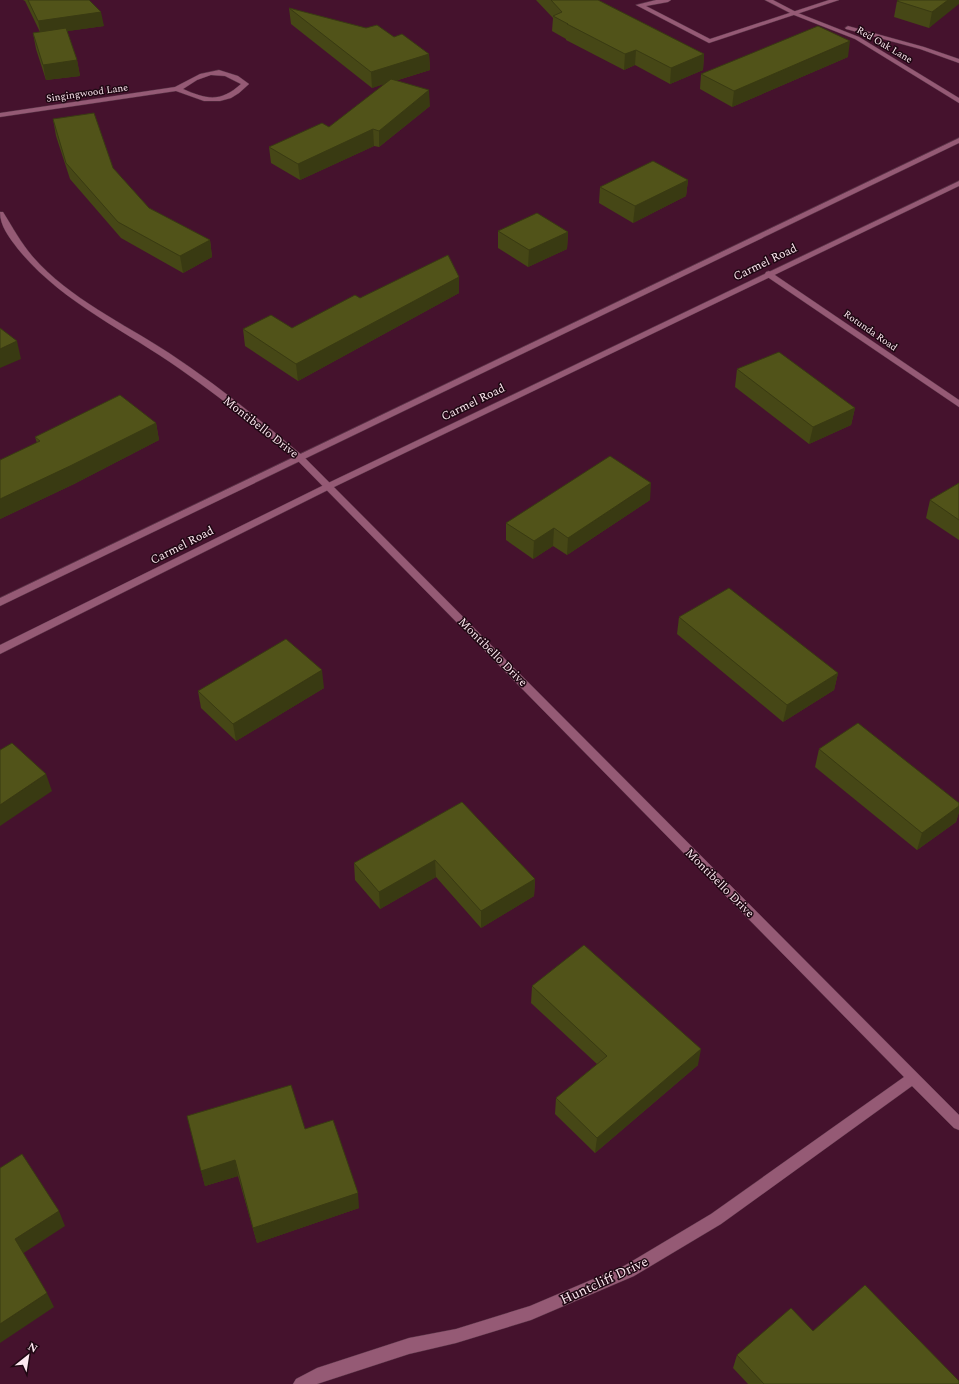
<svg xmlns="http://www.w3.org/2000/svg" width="959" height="1384" viewBox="0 0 959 1384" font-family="Spectral,serif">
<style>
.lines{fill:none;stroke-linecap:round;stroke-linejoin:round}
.service-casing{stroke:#573345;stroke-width:1}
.minor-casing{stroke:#573345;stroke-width:1}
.secondary-casing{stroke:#573345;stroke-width:1}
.service{fill:#955a75;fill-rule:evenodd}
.minor{fill:#955a75;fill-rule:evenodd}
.secondary{fill:#955a75;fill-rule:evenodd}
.wall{fill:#464716}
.shaded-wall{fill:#393a12}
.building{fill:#515319;stroke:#393a12}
.labels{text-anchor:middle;stroke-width:3;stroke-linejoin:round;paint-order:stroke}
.far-street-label{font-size:10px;fill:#fce7ef;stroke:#1f0813}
.street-label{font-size:12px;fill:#fce7ef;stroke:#1f0813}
.near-street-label{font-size:14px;fill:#fce7ef;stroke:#1f0813}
</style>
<rect width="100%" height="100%" fill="#45122d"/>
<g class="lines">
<defs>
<path id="service" d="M656 0H671L668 2 646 6 710 39 829 0H839L709 43 636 5Z"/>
<g id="minor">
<path d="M765 0H773L798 13 859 37 959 98V103L855 39 794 15Z"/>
<path d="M848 26 924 47 959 59V63L920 49 846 29 845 28Z"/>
<path d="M219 70 238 76 249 84 239 93 231 98 220 101H204L176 91 0 117V113L175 87 200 74ZM211 75 225 76 241 84C220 103 206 99 183 89L197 80Z"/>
<path d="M0 212H3C13 228 21 243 33 257 70 299 123 323 169 353 216 384 260 420 303 456L959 1115V1130L954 1128 912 1086 721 1224 634 1276 531 1320 456 1343 409 1354 317 1384H293L296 1379 317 1368 409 1338 456 1329 530 1306 624 1266 711 1214 904 1077 297 460C259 428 220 397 180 369 125 330 61 302 18 249 9 237 0 226 0 212Z"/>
<path d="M769 271 959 400V407L766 276 765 274 766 272Z"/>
</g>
<g id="secondary">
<path d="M959 138V143L0 606V598Z"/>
<path d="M959 181V186L332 488 0 654V645L326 484Z"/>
</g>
</defs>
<use href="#service" class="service-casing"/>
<use href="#minor" class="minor-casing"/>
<use href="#secondary" class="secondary-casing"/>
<use href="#service" class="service"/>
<use href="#minor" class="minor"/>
<use href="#secondary" class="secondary"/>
</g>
<g class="wall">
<path d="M23 0H89L104 26 67 31 77 60 80 76 46 80 36 49 33 33 40 32 25 1Z"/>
<path d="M536 0H598L704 54 703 70 670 84 635 65 624 70 566 40V39L552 31 553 18Z"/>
<path d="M959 0 929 28 894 17 897 1Z"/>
<path d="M289 8 394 37 429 54 430 70 395 81 430 106 379 147 374 146 300 180 271 163 269 147 329 127 386 83 372 88 291 24Z"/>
<path d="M848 57 732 107 700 89 701 74Z"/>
<path d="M53 119 113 168 149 208 210 240 212 257 183 273 121 238 70 179 56 136Z"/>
<path d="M688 180 686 196 633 223 599 203 600 187Z"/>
<path d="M498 231 568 232 567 249 528 267 498 248Z"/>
<path d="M459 293 298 381 245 346 243 329 292 328 360 298Z"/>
<path d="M737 369 855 408 851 425 809 444 735 387Z"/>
<path d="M156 423 159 440 74 484 0 519V460L37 443 35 437Z"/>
<path d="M959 483V540L926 518 930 500Z"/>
<path d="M650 500 567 555 553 546 533 559 506 540V523Z"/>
<path d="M679 617 838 673 834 690 783 722 677 634Z"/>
<path d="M324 688 236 741 201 708 198 691Z"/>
<path d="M819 749 959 803V812L956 822 917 850 815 767Z"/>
<path d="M462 802 535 879 534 896 481 928 436 877 380 909 355 880 354 863Z"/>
<path d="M532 986 698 1065 595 1153 555 1114 556 1098 597 1064 531 1003Z"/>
<path d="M187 1116 305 1129 359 1208 257 1243 238 1176 205 1186Z"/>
<path d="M813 1331 959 1384H748L733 1368 737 1355Z"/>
</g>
<g class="shaded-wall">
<path d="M948 0H959V4L929 28 932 12Z"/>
<path d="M101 12 104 26 41 35 38 21Z"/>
<path d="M850 41 848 57 732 107 734 91Z"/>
<path d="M636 50 635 65 624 70 625 54Z"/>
<path d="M429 54 430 70 372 88 371 72Z"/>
<path d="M704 54 703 70 670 84 671 68Z"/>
<path d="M77 60 80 76 46 80 43 65Z"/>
<path d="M429 90 430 106 379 147V131Z"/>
<path d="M373 129 374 146 300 180 298 164Z"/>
<path d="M688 180 686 196 633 223 635 206Z"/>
<path d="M568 232 567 249 528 267 529 250Z"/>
<path d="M210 240 212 257 183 273 180 256Z"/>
<path d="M459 277V293L298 381 296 364Z"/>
<path d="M17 341 21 359 0 368V349Z"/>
<path d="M855 408 851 425 809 444 813 427Z"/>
<path d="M156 423 159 440 74 484 0 519V499Z"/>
<path d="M651 483 650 500 567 555 568 538Z"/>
<path d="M554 528 553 546 533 559 534 541Z"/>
<path d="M322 670 324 688 236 741 233 724Z"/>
<path d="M838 673 834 690 783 722 787 705Z"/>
<path d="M46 774 52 791 0 826V805Z"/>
<path d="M959 806V812L956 822 917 850 922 833Z"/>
<path d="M435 860 436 877 380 909 379 892Z"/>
<path d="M535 879 534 896 481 928V911Z"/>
<path d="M701 1049 698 1065 595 1153 597 1138Z"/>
<path d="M235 1160 238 1176 205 1186 201 1171Z"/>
<path d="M358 1193 359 1208 257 1243 253 1228Z"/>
<path d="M59 1211 65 1226 22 1254 15 1239Z"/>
<path d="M47 1293 54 1307 0 1343V1324Z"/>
</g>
<g class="building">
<path d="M28 0H89L101 12 38 21Z"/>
<path d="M551 0H598L704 54 671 68 636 50 625 54 567 24H568L553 16 562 12Z"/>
<path d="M899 0H948L932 12 897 1Z"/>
<path d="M289 8 366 28 377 25 394 37 402 34 429 54 371 72Z"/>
<path d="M818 26 850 41 734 91 701 74Z"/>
<path d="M66 28 77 60 43 65 33 33Z"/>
<path d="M391 79 429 90 379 131 373 129 298 164 269 147 322 123 329 127Z"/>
<path d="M94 113 113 168 149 208 210 240 180 256 118 222 66 163 53 119Z"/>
<path d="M653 161 688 180 635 206 600 187Z"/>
<path d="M537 213 568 232 529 250 498 231Z"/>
<path d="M448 255 459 277 296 364 243 329 271 315 292 328 355 295 360 298Z"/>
<path d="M0 328 17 341 0 349Z"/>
<path d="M779 352 855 408 813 427 737 369Z"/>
<path d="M120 395 156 423 70 466 0 499V460L40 441 35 437Z"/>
<path d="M610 456 651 483 568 538 554 528 534 541 506 523Z"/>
<path d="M959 483V520L930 500Z"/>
<path d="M729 588 838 673 787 705 679 617Z"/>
<path d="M286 639 322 670 233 724 198 691Z"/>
<path d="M858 723 959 803V806L922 833 819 749Z"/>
<path d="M12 743 46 774 0 805V750Z"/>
<path d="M462 802 535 879 481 911 435 860 379 892 354 863Z"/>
<path d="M584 945 701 1049 597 1138 556 1098 607 1056 532 986Z"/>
<path d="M291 1085 305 1129 333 1120 358 1193 253 1228 235 1160 201 1171 187 1116Z"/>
<path d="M22 1154 59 1211 15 1239 47 1293 0 1324V1168Z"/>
<path d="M865 1285 959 1381V1384H764L737 1355 791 1308 813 1331Z"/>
</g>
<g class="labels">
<g class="far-street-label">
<text transform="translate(885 44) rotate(30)" y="4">Red Oak Lane</text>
<text transform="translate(87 92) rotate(-8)" y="4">Singingwood Lane</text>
<text transform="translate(871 330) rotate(35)" y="4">Rotunda Road</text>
</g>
<g class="street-label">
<text transform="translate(765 262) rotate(-26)" y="4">Carmel Road</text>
<text transform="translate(473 402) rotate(-26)" y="4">Carmel Road</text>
<text transform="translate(261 427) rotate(38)" y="4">Montibello Drive</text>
<text transform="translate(182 545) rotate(-27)" y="4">Carmel Road</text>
<text transform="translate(493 652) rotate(45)" y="4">Montibello Drive</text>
<text transform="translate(720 883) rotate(45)" y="4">Montibello Drive</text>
</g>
<g class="near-street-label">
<text transform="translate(604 1280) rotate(-25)" y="5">Huntcliff Drive</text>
</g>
</g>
<g transform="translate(28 1356) rotate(30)" stroke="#1f0813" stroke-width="3" paint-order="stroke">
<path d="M0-3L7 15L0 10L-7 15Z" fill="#fce7ef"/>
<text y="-6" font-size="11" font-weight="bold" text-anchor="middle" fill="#fce7ef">N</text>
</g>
</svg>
